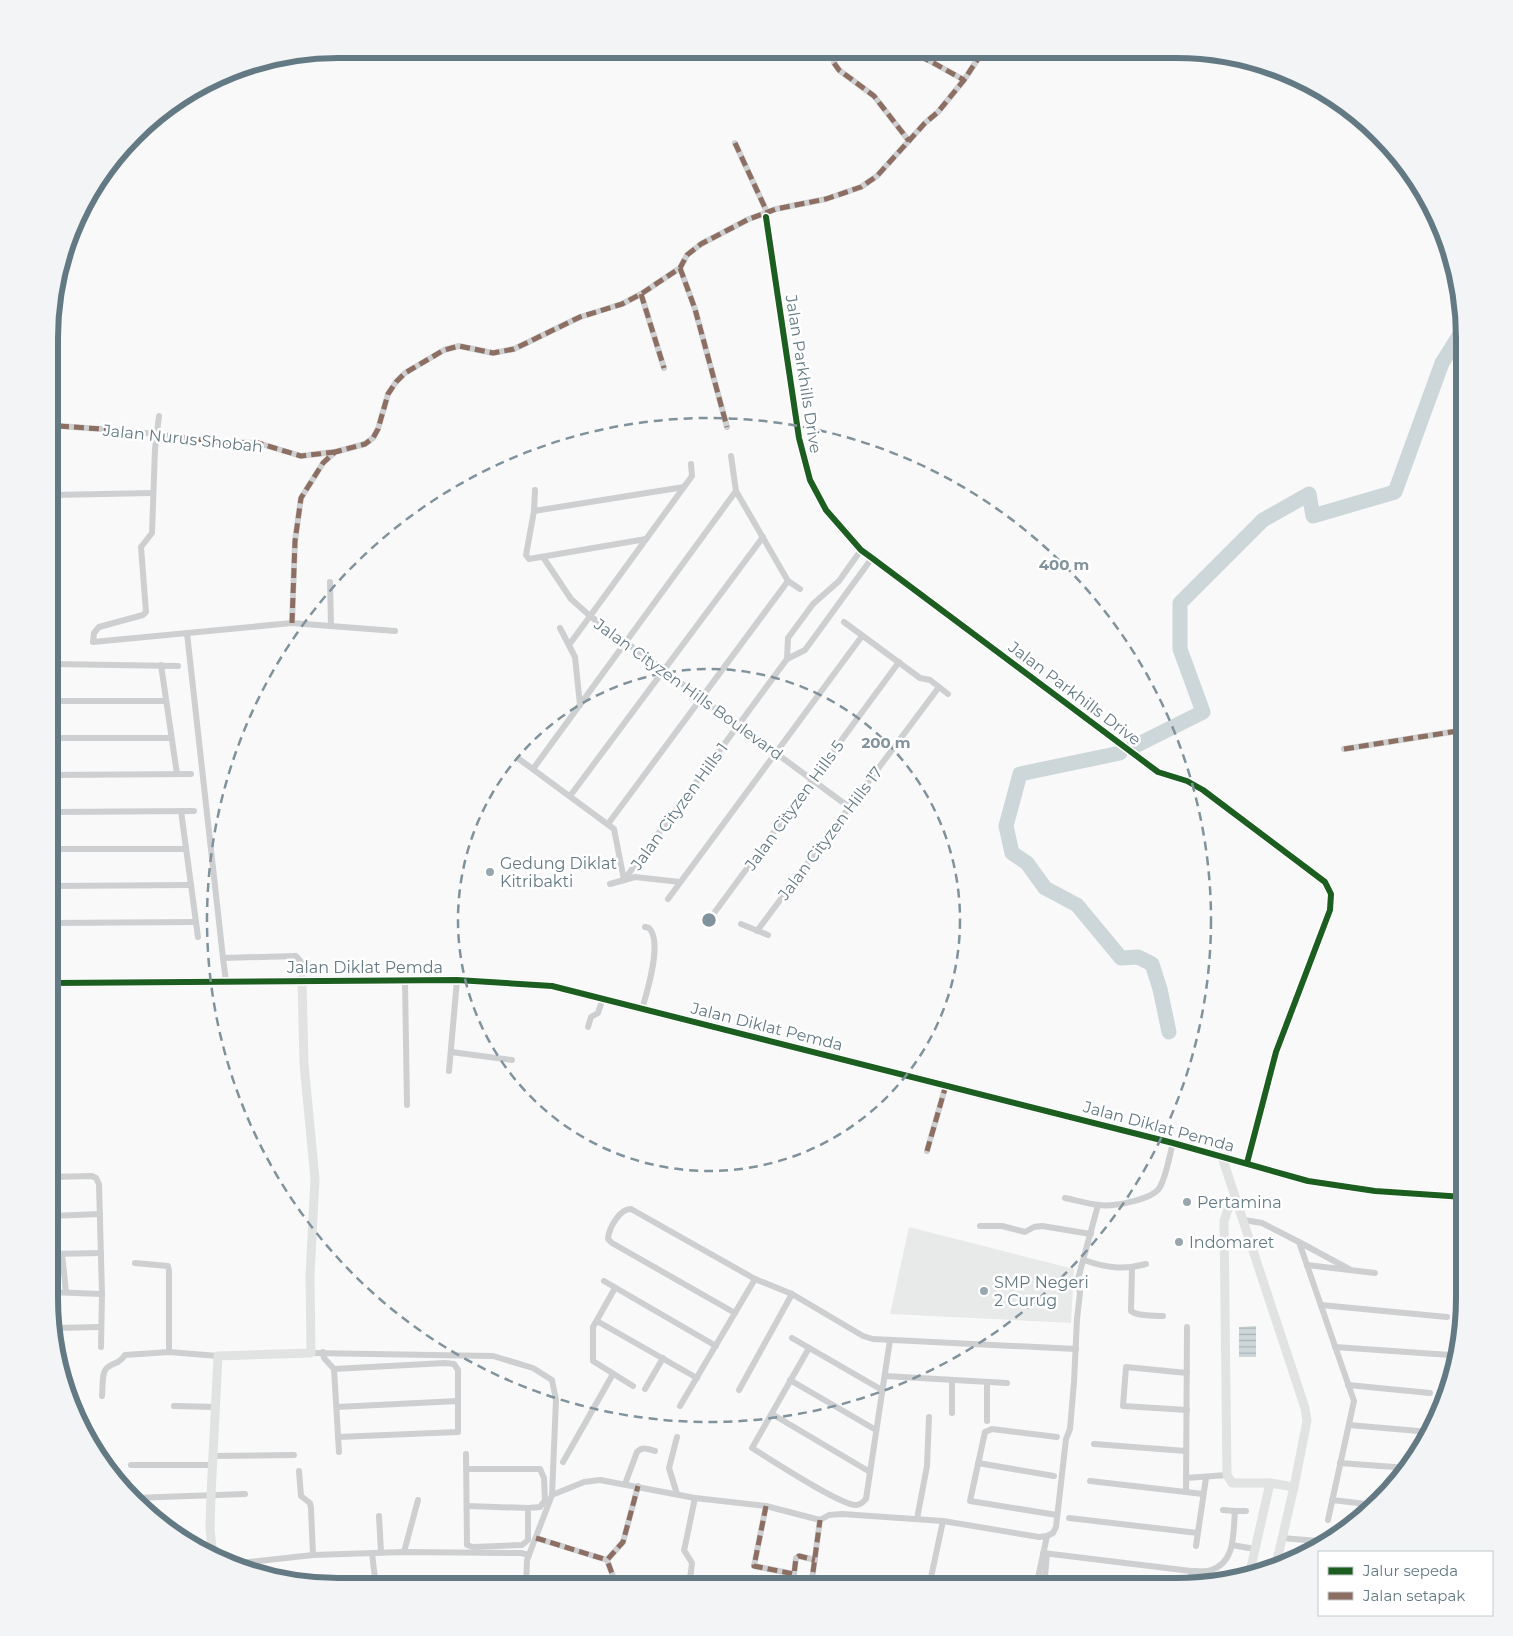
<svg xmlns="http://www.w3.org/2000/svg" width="1513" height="1636" viewBox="0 0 1513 1636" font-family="Montserrat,sans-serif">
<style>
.built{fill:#e8eaea}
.water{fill:url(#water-rules)}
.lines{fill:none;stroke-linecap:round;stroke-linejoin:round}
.river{stroke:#cdd7da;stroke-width:15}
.street{stroke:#cecfd0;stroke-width:6}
.secondary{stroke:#e1e2e2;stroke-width:9}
.quiet{stroke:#8d6e63;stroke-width:5;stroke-dasharray:10 5;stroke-linecap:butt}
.cycleway-casing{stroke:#fff;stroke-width:9}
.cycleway{stroke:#1b5e20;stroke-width:6}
.ring{fill:none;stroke:#80929b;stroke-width:2.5;stroke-dasharray:9 6}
.poi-dot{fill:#98a6ad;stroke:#fff;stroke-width:2}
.labels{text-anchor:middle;stroke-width:5;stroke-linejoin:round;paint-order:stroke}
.street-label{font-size:16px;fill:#637a84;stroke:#fff}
.poi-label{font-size:16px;fill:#637a84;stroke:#fff;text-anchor:start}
.rim{fill:none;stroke:#637a84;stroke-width:6}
.centre{fill:#80929b;stroke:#fff;stroke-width:2.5}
.ring-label{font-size:15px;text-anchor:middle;font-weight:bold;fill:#80929b;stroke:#fff;stroke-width:5;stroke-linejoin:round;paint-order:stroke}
</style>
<defs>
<pattern id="water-rules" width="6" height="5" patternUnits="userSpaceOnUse" patternTransform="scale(1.25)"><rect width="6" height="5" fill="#cdd7da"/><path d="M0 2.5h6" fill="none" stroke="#aab3b6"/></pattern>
</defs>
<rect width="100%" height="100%" fill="#f9f9f9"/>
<path class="built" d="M909 1227 1074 1269 1071 1323 890 1314Z"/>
<path class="water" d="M1256 1326V1357H1239V1327Z"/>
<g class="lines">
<g class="river">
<path d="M1133 747 1203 712 1180 649V603L1263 520 1309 494 1313 516 1395 492 1442 363 1464 328"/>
<path d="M1120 753 1020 774 1006 826 1012 853 1027 863 1045 888 1077 905 1121 958 1138 957 1152 964 1160 989 1169 1032"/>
</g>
<g class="street">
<path d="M840 50 835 56 834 63 839 70 874 96 909 141"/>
<path d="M906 50 930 61 964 80"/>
<path d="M735 143 767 212"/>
<path d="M766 217 799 438 810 480 826 510 861 550 872 558 1158 772 1187 781 1203 790 1325 882 1331 894 1330 910 1276 1052 1247 1163"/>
<path d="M680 268 695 309 727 427"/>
<path d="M641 294 664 368"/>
<path d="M159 416 155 449 152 533 141 547 146 612 143 615 99 627 94 633 93 642 292 623 395 631"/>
<path d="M59 426 129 431 220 442 258 443 301 456 333 452"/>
<path d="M731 456 736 491 788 581 800 589"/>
<path d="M535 490 534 511 526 555 529 559 646 539"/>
<path d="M53 495 153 493"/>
<path d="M534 511 684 487"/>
<path d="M543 557 571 599 590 616 849 807"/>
<path d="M330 582 331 626"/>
<path d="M844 622 920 678 930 680 948 694"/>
<path d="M292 623 295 541 301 498 323 463 335 452 365 444 373 438 378 429 388 394 396 382 405 373 444 350 459 346 493 353 514 349 580 317 622 304 641 294 680 268 687 255 701 244 749 219 776 209 826 199 861 187 877 176 925 123 938 112 964 80 983 51"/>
<path d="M560 628 575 657 580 705"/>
<path d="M187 633 223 958 296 956 302 963V981"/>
<path d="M569 645 692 476 691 464"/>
<path d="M787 659 788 638 813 604 839 581 861 550"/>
<path d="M52 664 178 666"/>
<path d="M161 665 177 774"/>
<path d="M52 701H166"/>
<path d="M52 738H171"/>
<path d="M1344 749 1464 730"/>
<path d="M519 759 614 829 624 880"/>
<path d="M533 769 736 491"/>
<path d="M52 775 191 774"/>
<path d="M570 796 763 537"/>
<path d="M181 811 198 937"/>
<path d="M52 812 194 811"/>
<path d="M608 824 788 581"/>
<path d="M52 849H186"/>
<path d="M624 880 787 659 805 650 872 558"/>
<path d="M610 884 635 877 680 882"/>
<path d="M51 886 191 885"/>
<path d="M668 899 862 636"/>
<path d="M51 923 196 922"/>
<path d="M706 924 899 662"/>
<path d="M741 924 768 935"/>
<path d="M757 931 939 687"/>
<path d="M223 958 226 981"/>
<path d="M405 981 407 1105"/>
<path d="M642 1009C647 992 663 942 649 928L645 927"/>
<path d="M588 1027 591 1017 598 1013 603 998"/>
<path d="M451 1052 512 1060"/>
<path d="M449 1071 457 980"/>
<path d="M927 1151 946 1085"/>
<path d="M50 1177 92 1176 96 1178 99 1184 102 1294 101 1347"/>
<path d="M1065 1198C1076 1200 1087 1204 1099 1205 1112 1207 1153 1200 1160 1187 1167 1174 1169 1157 1173 1143"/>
<path d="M50 1216 100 1214"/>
<path d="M1244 1220 1262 1223 1299 1242 1354 1401 1328 1520"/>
<path d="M980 1226H1002L1025 1232 1034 1227 1042 1226 1091 1234"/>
<path d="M1299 1242 1349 1269"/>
<path d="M50 1254 101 1253"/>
<path d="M62 1254 66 1292"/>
<path d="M1084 1260C1106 1268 1124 1270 1146 1264"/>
<path d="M135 1263 168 1266 169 1271V1352"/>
<path d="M1307 1265 1375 1273"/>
<path d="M1132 1268 1131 1311C1139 1317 1153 1315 1163 1316"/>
<path d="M604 1281 716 1346"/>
<path d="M615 1288 593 1327V1361L633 1386"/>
<path d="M49 1292 102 1294"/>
<path d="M1321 1305 1447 1317"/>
<path d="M735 1313 612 1243 608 1239C609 1228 619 1209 631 1209L755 1279 792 1294 863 1336 873 1339 1076 1349"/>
<path d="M597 1321 697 1378"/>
<path d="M52 1328 101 1327"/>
<path d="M792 1338 882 1390"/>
<path d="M1335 1347 1450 1355"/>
<path d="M809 1348 752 1448C770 1459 840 1505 856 1505 861 1505 863 1502 866 1499L890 1340"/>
<path d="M323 1352 324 1358 334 1369 339 1452"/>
<path d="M311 1353 493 1356 533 1368 552 1380 556 1400 552 1495"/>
<path d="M334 1369 445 1363 454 1364 458 1370V1432L338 1437"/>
<path d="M885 1376 1007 1383"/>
<path d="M790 1380 876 1430"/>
<path d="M1348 1385 1430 1393"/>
<path d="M645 1389 663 1358"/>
<path d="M739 1390 792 1294"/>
<path d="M102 1396C103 1389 101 1371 108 1367 116 1361 118 1365 125 1355L169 1352 218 1356"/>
<path d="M174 1406 216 1407"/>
<path d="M680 1406 755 1279"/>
<path d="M337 1407 458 1401"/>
<path d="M1187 1410 1123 1406 1126 1367 1187 1373"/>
<path d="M952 1413V1380"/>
<path d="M772 1414 870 1472"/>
<path d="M987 1421V1382"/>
<path d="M1349 1425 1430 1432"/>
<path d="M677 1437 669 1468 677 1494"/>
<path d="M1057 1437 992 1429 985 1432 970 1501 1057 1515"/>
<path d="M1094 1444 1186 1451"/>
<path d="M466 1454 467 1545 473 1547 522 1545 528 1540V1508L540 1507 545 1500 544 1478 540 1469H467"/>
<path d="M212 1456 294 1455"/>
<path d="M563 1462 613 1374"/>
<path d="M978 1463 1054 1476"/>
<path d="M1340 1463 1408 1468"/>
<path d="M131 1465H212"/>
<path d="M299 1471 301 1496 310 1503 311 1508 313 1555"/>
<path d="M1186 1478 1227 1475"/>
<path d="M1090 1481 1203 1494"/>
<path d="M625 1484 637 1452C642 1446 648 1449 655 1451"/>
<path d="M1186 1492 1187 1327"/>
<path d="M133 1498 245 1494"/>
<path d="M1332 1500 1375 1505"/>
<path d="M467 1506 528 1508"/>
<path d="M766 1506 754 1566 794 1574 796 1558 799 1556 815 1560"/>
<path d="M1223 1510 1235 1511"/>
<path d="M379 1516 381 1552"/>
<path d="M1069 1518 1198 1533"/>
<path d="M917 1519 927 1466 929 1417"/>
<path d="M536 1538 607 1560"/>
<path d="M1282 1538 1330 1542"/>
<path d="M1232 1545 1255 1549"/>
<path d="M1196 1546 1206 1478"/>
<path d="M404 1552 418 1500"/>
<path d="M372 1553 376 1587"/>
<path d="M1043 1553 1191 1571C1197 1571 1205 1572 1211 1570 1236 1562 1233 1533 1235 1511H1246"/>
<path d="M231 1564 313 1555 404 1552 521 1553 529 1555"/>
<path d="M690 1579 692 1563 684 1550 685 1546 695 1498"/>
<path d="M526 1587 527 1560 552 1495 584 1482 600 1480 695 1498 766 1506 820 1520 829 1515 842 1514 943 1521 1039 1537 1047 1536"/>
<path d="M610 1587 613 1576 607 1560 623 1542 638 1486"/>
<path d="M811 1587 820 1520"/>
<path d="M929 1587 943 1521"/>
<path d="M1036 1587 1047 1536 1053 1533 1056 1527 1066 1439 1070 1429 1074 1382 1077 1319 1080 1293 1078 1279 1098 1205"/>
<path d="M1044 1587 1047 1554"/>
<path d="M1191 1587V1571"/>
</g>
<g class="secondary">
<path d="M51 983 457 980 552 986 1173 1143 1308 1181 1375 1191 1464 1197"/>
<path d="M1222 1157 1305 1408 1307 1421 1294 1487 1275 1569"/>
<path d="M1237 1200 1228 1209 1224 1221 1227 1475 1232 1483H1270L1294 1487"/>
<path d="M213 1557 210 1529 211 1495 218 1356 311 1353 310 1276 315 1179 304 1064 302 981"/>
<path d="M1249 1576 1270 1483"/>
</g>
<g class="quiet">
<path d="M840 50 835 56 834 63 839 70 874 96 909 141"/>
<path d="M906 50 930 61 964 80"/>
<path d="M735 143 767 212"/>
<path d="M680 268 695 309 727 427"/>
<path d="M641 294 664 368"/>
<path d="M59 426 129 431 220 442 258 443 301 456 335 452"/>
<path d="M292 623 295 541 301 498 323 463 335 452 365 444 373 438 378 429 388 394 396 382 405 373 444 350 459 346 493 353 514 349 580 317 622 304 641 294 680 268 687 255 701 244 749 219 776 209 826 199 861 187 877 176 925 123 938 112 964 80 983 51"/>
<path d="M1344 749 1464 730"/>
<path d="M927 1151 946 1085"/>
<path d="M766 1506 754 1566 794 1574 796 1558 799 1556 815 1560"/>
<path d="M536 1538 607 1560"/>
<path d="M610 1587 613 1576 607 1560 623 1542 638 1486"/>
<path d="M811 1587 820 1520"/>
</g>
<defs>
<g id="cycleway">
<path d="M766 217 799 438 810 480 826 510 861 550 872 558 1158 772 1187 781 1203 790 1325 882 1331 894 1330 910 1276 1052 1247 1163"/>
<path d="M51 983 457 980 552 986 1173 1143 1308 1181 1375 1191 1464 1197"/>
</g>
</defs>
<use href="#cycleway" class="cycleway-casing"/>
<use href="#cycleway" class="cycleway"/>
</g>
<g class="ring">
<circle cx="709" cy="920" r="251"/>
<circle cx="709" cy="920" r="502"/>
</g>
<g class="poi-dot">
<circle cx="490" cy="872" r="5"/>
<circle cx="1187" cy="1202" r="5"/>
<circle cx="1179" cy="1242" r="5"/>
<circle cx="984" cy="1291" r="5"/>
</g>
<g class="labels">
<g class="street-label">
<text transform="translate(804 374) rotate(81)" y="6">Jalan Parkhills Drive</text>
<text transform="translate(183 438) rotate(6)" y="6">Jalan Nurus Shobah</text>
<text transform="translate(689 689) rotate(36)" y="6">Jalan Cityzen Hills Boulevard</text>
<text transform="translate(1075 693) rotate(37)" y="6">Jalan Parkhills Drive</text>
<text transform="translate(794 805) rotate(-54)" y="6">Jalan Cityzen Hills 5</text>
<text transform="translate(679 806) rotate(-54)" y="6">Jalan Cityzen Hills 1</text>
<text transform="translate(830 833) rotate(-53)" y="6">Jalan Cityzen Hills 17</text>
<text x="365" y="973">Jalan Diklat Pemda</text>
<text transform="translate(767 1026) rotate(14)" y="6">Jalan Diklat Pemda</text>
<text transform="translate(1159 1126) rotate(15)" y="6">Jalan Diklat Pemda</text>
</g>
<g class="poi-label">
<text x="500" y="869">Gedung Diklat<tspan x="500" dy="18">Kitribakti</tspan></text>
<text x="1197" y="1208">Pertamina</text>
<text x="1189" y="1248">Indomaret</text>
<text x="994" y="1288">SMP Negeri<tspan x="994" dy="18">2 Curug</tspan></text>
</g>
</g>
<path d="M0 0H1513V1636H0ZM338 58H1176A280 280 0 0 1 1456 338V1298A280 280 0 0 1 1176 1578H338A280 280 0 0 1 58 1298V338A280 280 0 0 1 338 58Z" fill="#f3f4f5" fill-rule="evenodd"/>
<path class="rim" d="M338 58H1176A280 280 0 0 1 1456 338V1298A280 280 0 0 1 1176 1578H338A280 280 0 0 1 58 1298V338A280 280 0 0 1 338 58Z"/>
<circle cx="709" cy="920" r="8" class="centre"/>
<g class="ring-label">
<text x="1064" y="570">400 m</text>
<text x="886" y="748">200 m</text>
</g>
<rect x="1318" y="1551" width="175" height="65" fill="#ffffff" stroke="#c1cace"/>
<rect x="1328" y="1567" width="25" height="8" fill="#1b5e20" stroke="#c1cace"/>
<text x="1363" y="1576" font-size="15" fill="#637a84">Jalur sepeda</text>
<rect x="1328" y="1592" width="25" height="8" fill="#8d6e63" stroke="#c1cace"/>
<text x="1363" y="1601" font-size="15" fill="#637a84">Jalan setapak</text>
</svg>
